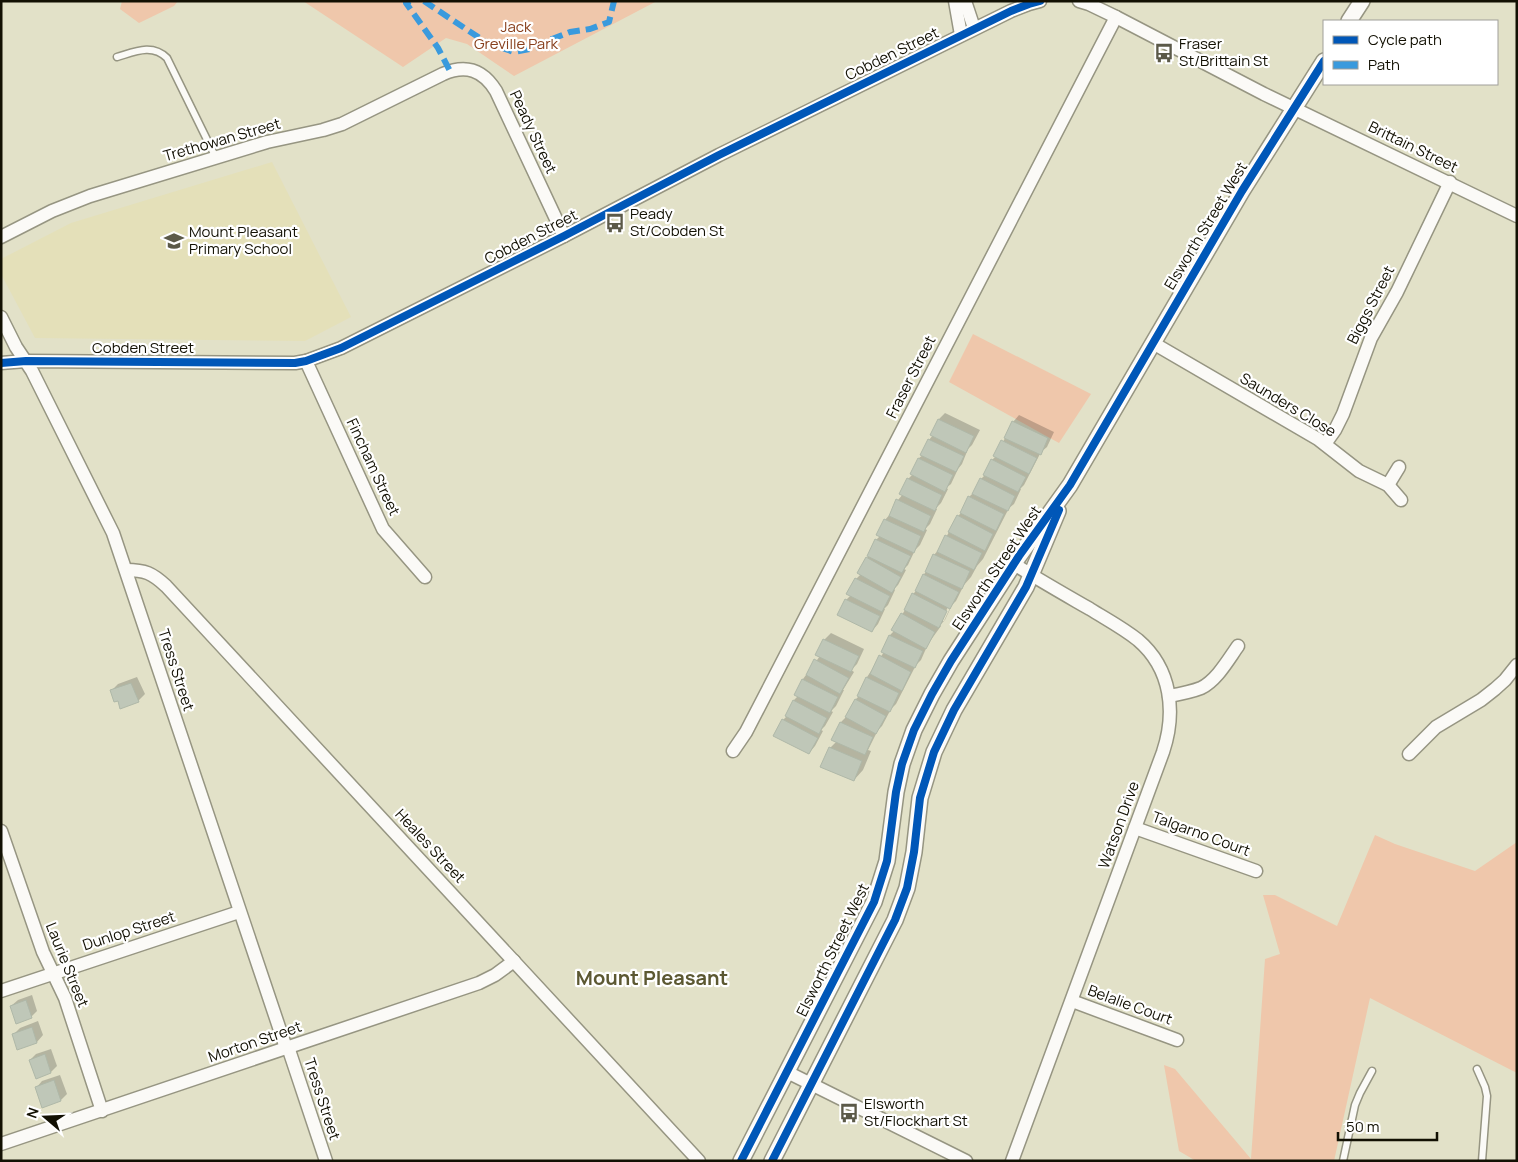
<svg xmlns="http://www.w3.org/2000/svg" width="1518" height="1162" viewBox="0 0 1518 1162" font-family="Manrope,sans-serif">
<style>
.built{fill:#e4e0b9}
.green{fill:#efc7ab}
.shadow{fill:#0003;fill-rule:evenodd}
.building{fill:#bfc7b8;stroke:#afb8a8}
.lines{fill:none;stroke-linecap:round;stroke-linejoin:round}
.service-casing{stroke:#969582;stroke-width:9}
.minor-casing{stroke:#969582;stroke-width:15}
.tertiary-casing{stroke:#969582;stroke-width:18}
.service{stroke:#fbfaf7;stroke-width:6}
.minor{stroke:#fbfaf7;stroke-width:12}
.tertiary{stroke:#fbfaf7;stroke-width:15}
.quiet{stroke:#3a9add;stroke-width:6;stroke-dasharray:12 6;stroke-linecap:butt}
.cycleway-casing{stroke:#fff;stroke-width:11}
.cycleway{stroke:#0057b8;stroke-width:8}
.labels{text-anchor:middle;stroke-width:4.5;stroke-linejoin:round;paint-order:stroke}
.park-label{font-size:15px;fill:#883f1c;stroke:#fff}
.poi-label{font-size:15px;fill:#121003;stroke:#fff;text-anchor:start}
.street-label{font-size:15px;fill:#121003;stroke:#fff}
.district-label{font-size:20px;font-weight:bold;fill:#5c5832;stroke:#fff}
</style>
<rect width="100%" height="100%" fill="#e2e1c8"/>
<path class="built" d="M272 162 351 317 305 341 35 338 1 274V259L71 223Z"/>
<g class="green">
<path d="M122 1H178L174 6 139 23 120 9Z"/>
<path d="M303 1H657L514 76 467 44 446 38 403 67Z"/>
<path d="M973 334 1091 394 1059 443 949 382Z"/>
<path d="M1375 835 1395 844 1475 871 1517 842V1073L1370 998 1334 1161H1196L1179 1151 1164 1065 1175 1069 1251 1159 1265 959 1280 954 1263 895H1275L1337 926Z"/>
</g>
<g class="shadow">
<path d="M945 413 980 430 972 445 968 449 962 464 958 469 951 484 946 488 948 489 941 503 935 509H937L930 524 925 529 927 530 920 545 915 550 908 565 904 569 906 570 898 585 894 589 895 590 888 605 884 609H885L878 624 872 631 846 600 851 595 856 579 861 574 867 558 870 555 876 540 880 536 885 520 891 513 898 500 903 494 908 479 913 474 912 473 919 458 923 455 929 440 933 435H932L939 419Z"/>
<path d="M1019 415 1054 432 1047 447 1041 452 1024 485 1020 489H1021L1014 504 1009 508 983 559 977 566 971 577 964 585 956 601 952 605 945 620 940 625 941 626 928 644 921 660 916 665 896 704 891 709 882 726 878 730 868 750 871 751 863 770 854 780 830 748 837 741 833 739 841 722 846 717 856 699 860 695H858L867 677 884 652 882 651 890 635 895 630 893 629 905 610 913 594 917 590 924 574 927 571 934 555 940 548 958 516 962 512 969 497 975 491 981 479 985 475 992 460 996 456 1013 422ZM949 605 951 606 944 621H941Z"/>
<path d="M831 633 864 649 857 664 851 670 854 672 843 690H844L836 706 831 711 833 712 825 726 821 730 823 731 815 746 809 753 783 720 787 716 794 700 798 696 795 695 803 679 820 656 817 654 824 640Z"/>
<path d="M137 677 145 694 138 701 121 707 118 700 111 691 118 684Z"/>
<path d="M32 995 37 1011 31 1017 11 1006 18 1000Z"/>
<path d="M38 1021 43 1035 37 1042 14 1034 20 1028Z"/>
<path d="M51 1049 57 1066 51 1072 30 1060 36 1054Z"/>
<path d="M60 1075 67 1094 61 1100 36 1088 42 1081Z"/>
</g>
<g class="building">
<path d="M938 419 974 436 966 453 930 435Z"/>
<path d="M1012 421 1048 438 1041 455 1004 438Z"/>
<path d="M928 439 964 456 956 472 920 455Z"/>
<path d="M1001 440 1037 458 1029 474 993 456Z"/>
<path d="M918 458 953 475 945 492 910 474Z"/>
<path d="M991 459 1026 477 1018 492 983 475Z"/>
<path d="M907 478 942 495 935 511 899 494Z"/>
<path d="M980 478 1015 496 1008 511 972 494Z"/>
<path d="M968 496 1004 514 996 531 960 513Z"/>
<path d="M896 499 931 516 924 532 889 516Z"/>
<path d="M957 515 993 534 985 551 948 532Z"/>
<path d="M884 519 921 536 914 553 876 535Z"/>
<path d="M945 535 982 553 974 570 937 552Z"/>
<path d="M875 539 911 556 902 573 867 556Z"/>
<path d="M933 554 970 571 962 589 925 572Z"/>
<path d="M866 557 901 577 892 593 857 573Z"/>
<path d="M923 574 959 592 950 609 915 591Z"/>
<path d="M855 578 890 596 882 612 846 594Z"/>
<path d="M912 593 947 611 939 628 904 610Z"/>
<path d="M845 599 880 616 872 632 837 615Z"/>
<path d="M901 613 935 632 926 649 891 630Z"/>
<path d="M889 635 923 651 915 668 881 652Z"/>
<path d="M823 639 859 656 851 672 815 655Z"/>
<path d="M879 655 911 672 902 691 870 674Z"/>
<path d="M814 659 849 678 840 694 806 675Z"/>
<path d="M866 677 899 693 890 712 857 696Z"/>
<path d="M802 679 838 697 830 713 794 695Z"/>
<path d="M131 683 139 702 120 709 118 701 114 702 110 690Z"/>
<path d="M855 699 886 716 876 734 845 717Z"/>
<path d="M793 700 827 718 819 734 785 716Z"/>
<path d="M782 719 818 738 809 754 773 736Z"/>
<path d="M840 722 873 737 865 755 831 740Z"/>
<path d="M829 747 862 761 854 781 820 767Z"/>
<path d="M26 1000 32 1018 16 1024 10 1006Z"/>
<path d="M32 1027 37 1043 17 1050 12 1034Z"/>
<path d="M45 1054 51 1073 36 1079 29 1060Z"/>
<path d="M54 1080 61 1101 42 1108 35 1087Z"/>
</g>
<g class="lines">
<defs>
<g id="service">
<path d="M117 57C134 52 152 43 167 58L216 158"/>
<path d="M1477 1069 1485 1087 1487 1096 1482 1161"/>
<path d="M1343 1161 1355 1105 1360 1093 1372 1071"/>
</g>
<g id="minor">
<path d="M955 1 961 35"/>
<path d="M965 1 974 28"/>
<path d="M1079 1 1089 4 1116 17 1264 94 1517 216"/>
<path d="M1 237 52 211 90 196 267 142 323 130 342 124 443 74C466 64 483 70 496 91L564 236"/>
<path d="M1 317 16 347 32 371 113 533 286 1048"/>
<path d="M1153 343 1318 439 1359 471 1388 485 1401 500"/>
<path d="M306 361 383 529 425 577"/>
<path d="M1 363 26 361 295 363 306 361 341 348 564 236 719 155 1011 11 1029 4 1040 1"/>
<path d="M1325 444 1335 430 1343 414 1371 338 1397 292 1450 182"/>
<path d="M1388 485 1399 467"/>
<path d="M126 570C145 570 152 573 166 586L699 1161"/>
<path d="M1169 696C1180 694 1191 692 1201 688 1217 680 1228 660 1238 646"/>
<path d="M733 751 746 732 1116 17"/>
<path d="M1409 754 1436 727 1481 700 1495 689 1505 680 1517 665"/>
<path d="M1135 828 1256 871"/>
<path d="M1 831 43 952 65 998 102 1111"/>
<path d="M1 991 239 912"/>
<path d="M1072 1001 1177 1040"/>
<path d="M288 1047 326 1161"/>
<path d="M787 1072 966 1161"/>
<path d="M1 1144 479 983 495 975 514 961"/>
<path d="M1012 1161 1163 752C1176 713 1172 669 1138 640 1123 628 1106 619 1090 609 1064 594 1039 580 1014 564"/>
</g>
<g id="tertiary">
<path d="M1349 21 1362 1"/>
<path d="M741 1161 874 902 887 861 896 792 902 764 914 730 932 694 951 661 1019 556 1070 485 1242 191 1324 61"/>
<path d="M772 1161 895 920 907 888 914 852 920 798 934 752 954 710 1026 587 1058 511"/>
</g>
</defs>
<use href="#service" class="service-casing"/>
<use href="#minor" class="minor-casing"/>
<use href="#tertiary" class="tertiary-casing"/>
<use href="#service" class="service"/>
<use href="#minor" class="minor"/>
<use href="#tertiary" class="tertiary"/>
<g class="quiet">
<path d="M410 1 406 3 438 48 450 71"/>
<path d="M424 1 487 43 514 52 535 48 552 39 570 32 590 29 609 22 614 1"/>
</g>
<defs>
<g id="cycleway">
<path d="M1 363 26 361 295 363 306 361 341 348 564 236 719 155 1011 11 1029 4 1040 1"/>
<path d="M741 1161 874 902 887 861 896 792 902 764 914 730 932 694 951 661 1019 556 1070 485 1242 191 1324 61"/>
<path d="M772 1161 895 920 907 888 914 852 920 798 934 752 954 710 1026 587 1059 510"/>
</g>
</defs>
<use href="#cycleway" class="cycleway-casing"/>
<use href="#cycleway" class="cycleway"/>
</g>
<defs>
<symbol id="bus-bare" viewBox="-9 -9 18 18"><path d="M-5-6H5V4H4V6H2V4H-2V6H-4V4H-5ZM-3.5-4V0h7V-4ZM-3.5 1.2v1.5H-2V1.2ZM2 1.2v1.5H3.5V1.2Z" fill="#5b5948" stroke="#fff" stroke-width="2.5" paint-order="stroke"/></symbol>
<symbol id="school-bare" viewBox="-9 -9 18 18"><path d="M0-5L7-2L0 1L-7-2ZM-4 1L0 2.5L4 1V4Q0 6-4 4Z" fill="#5b5948" stroke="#fff" stroke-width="2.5" paint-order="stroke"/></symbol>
</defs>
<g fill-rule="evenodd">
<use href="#bus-bare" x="1150" y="39" width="28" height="28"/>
<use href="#bus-bare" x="601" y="209" width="28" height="28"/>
<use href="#school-bare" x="160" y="227" width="28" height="28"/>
<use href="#bus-bare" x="835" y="1099" width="28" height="28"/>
</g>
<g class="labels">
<g class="park-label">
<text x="516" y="32">Jack<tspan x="516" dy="17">Greville Park</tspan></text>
</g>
<g class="poi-label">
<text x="1179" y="49">Fraser<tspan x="1179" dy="17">St/Brittain St</tspan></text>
<text x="630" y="219">Peady<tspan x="630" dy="17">St/Cobden St</tspan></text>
<text x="189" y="237">Mount Pleasant<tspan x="189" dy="17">Primary School</tspan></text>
<text x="864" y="1109">Elsworth<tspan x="864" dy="17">St/Flockhart St</tspan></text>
</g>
<g class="street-label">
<text transform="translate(892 54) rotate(-26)" y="5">Cobden Street</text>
<text transform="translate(533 132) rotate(65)" y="5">Peady Street</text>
<text transform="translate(222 140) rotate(-16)" y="5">Trethowan Street</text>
<text transform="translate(1413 147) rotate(26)" y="5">Brittain Street</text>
<text transform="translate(1206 226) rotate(-59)" y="5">Elsworth Street West</text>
<text transform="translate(531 237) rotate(-27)" y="5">Cobden Street</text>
<text transform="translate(1371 305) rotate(-63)" y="5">Biggs Street</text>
<text x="143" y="353">Cobden Street</text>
<text transform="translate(911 377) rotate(-63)" y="5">Fraser Street</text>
<text transform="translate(1288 405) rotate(31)" y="5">Saunders Close</text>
<text transform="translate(373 467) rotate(65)" y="5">Fincham Street</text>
<text transform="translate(997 568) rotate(-56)" y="5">Elsworth Street West</text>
<text transform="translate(176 670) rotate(72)" y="5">Tress Street</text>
<text transform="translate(1119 825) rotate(-70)" y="5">Watson Drive</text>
<text transform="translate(1201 834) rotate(20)" y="5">Talgarno Court</text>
<text transform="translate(430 846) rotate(47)" y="5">Heales Street</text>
<text transform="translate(129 931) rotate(-18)" y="5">Dunlop Street</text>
<text transform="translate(833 950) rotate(-64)" y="5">Elsworth Street West</text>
<text transform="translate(67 965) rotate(68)" y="5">Laurie Street</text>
<text transform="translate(1130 1005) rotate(20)" y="5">Belalie Court</text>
<text transform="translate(255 1042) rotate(-19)" y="5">Morton Street</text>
<text transform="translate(322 1099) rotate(72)" y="5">Tress Street</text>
</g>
<g class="district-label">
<text x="652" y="985">Mount Pleasant</text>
</g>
</g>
<rect width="1518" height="1162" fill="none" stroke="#121003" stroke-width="5"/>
<rect x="1323" y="20" width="175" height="65" fill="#ffffff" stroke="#a09f9a"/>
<rect x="1333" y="36" width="25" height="8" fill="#0057b8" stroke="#a09f9a"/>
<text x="1368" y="45" font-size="15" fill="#121003">Cycle path</text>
<rect x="1333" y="61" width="25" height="8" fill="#3a9add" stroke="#a09f9a"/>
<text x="1368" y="70" font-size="15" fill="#121003">Path</text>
<g transform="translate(45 1117) rotate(289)" stroke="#ffffff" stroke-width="4" paint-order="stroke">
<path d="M0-4L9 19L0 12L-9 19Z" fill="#121003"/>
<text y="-8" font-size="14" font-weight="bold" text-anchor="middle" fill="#121003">N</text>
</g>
<path d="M1338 1132v8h99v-8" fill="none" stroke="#121003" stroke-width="2.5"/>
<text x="1346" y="1132" font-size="15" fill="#121003" stroke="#ffffff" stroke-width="4" paint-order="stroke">50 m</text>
</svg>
